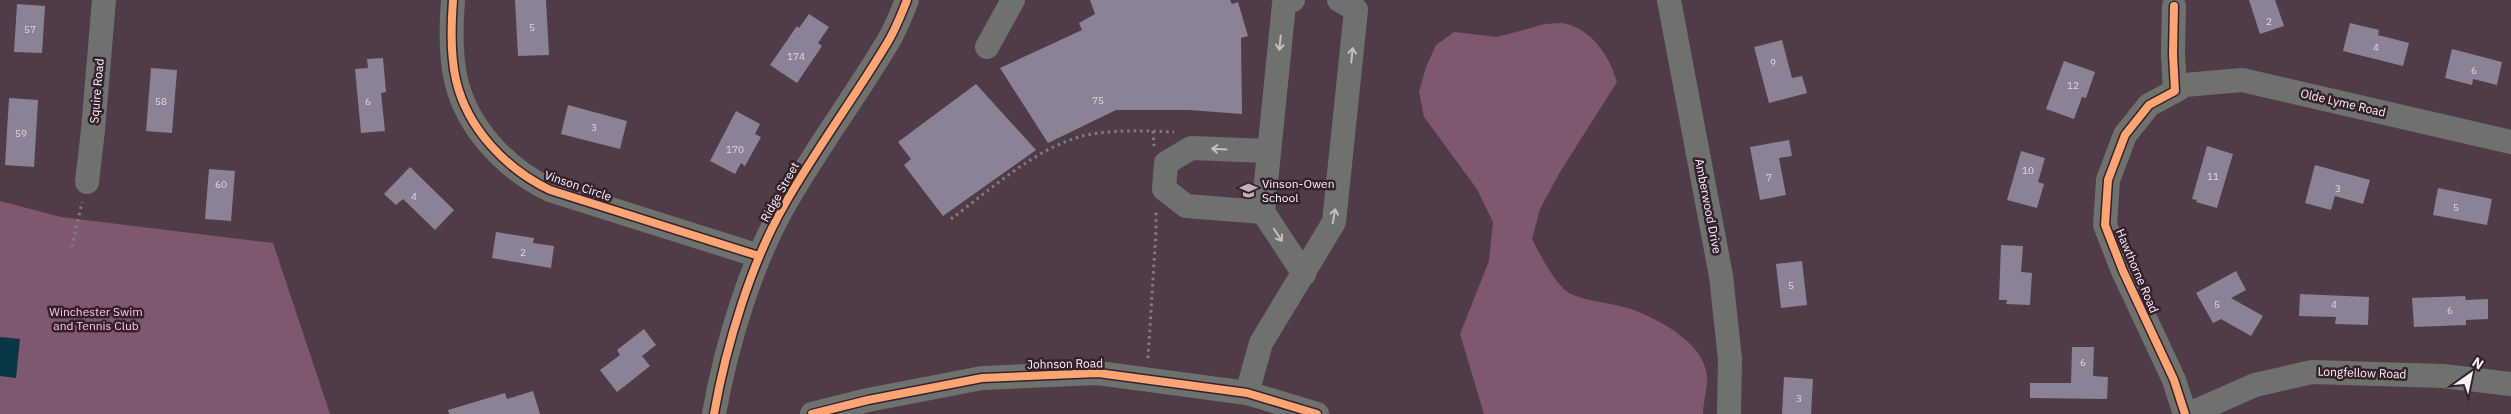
<svg xmlns="http://www.w3.org/2000/svg" width="2511" height="414" viewBox="0 0 2511 414" font-family="'IBM Plex Sans',sans-serif">
<style>
.green{fill:#7f5771}
.water{fill:#083744}
.building{fill:#8b8295}
.lines{fill:none;stroke-linecap:round;stroke-linejoin:round}
.path{stroke:#807d7f;stroke-width:3;stroke-dasharray:2.5 4;stroke-linecap:butt}
.minor{stroke:#6f716f;stroke-width:24}
.cycleway-casing{stroke:#33222d;stroke-width:11}
.cycleway{stroke:#fda474;stroke-width:8}
.oneway{stroke:#c5bdc1}
.labels{text-anchor:middle;stroke-width:5;stroke-linejoin:round;paint-order:stroke}
.number-label{font-size:10px;fill:#e1d4df}
.street-label{font-size:12px;fill:#feeff8;stroke:#33222d}
.poi-label{font-size:12px;fill:#feeff8;stroke:#33222d;text-anchor:start}
.park-label{font-size:12px;fill:#fac5e7;stroke:#33222d}
</style>
<rect width="100%" height="100%" fill="#503c49"/>
<g class="green">
<path d="M1562 23C1591 28 1609 55 1617 82L1560 172 1540 209 1532 239C1539 253 1557 288 1571 294 1588 302 1609 302 1627 308 1656 317 1704 342 1707 376 1708 388 1703 402 1703 414H1484L1460 334 1489 261 1493 222 1477 189 1424 117 1419 92 1426 67 1436 45 1454 32 1497 37 1545 24Z"/>
<path d="M0 201 61 217 273 243 330 414H0Z"/>
</g>
<path class="water" d="M0 337 20 339 16 378 0 376Z"/>
<g class="building">
<path d="M515 0H546L549 55 518 56Z"/>
<path d="M1090 0H1230L1232 4 1238 2 1248 36 1241 38 1242 114 1189 110H1116L1048 143 1000 68 1082 30 1079 23 1095 14Z"/>
<path d="M2249 0H2275L2284 26 2260 34Z"/>
<path d="M17 4 45 6 42 53 14 52Z"/>
<path d="M809 14 829 27 818 43 822 46 797 83 770 65 797 26 799 28Z"/>
<path d="M2350 23 2379 30 2378 35 2409 43 2403 66 2343 51Z"/>
<path d="M1782 40 1792 78 1802 76 1807 93 1769 103 1754 47Z"/>
<path d="M2452 49 2502 62 2497 85 2473 79 2472 85 2445 78Z"/>
<path d="M383 58 386 92 381 93 385 131 361 133 355 69 368 68 367 59Z"/>
<path d="M2064 61 2095 72 2086 98 2082 97 2074 119 2046 109Z"/>
<path d="M151 68 177 70 172 133 146 131Z"/>
<path d="M976 84 1036 150 943 216 904 165 911 159 898 142Z"/>
<path d="M9 98 38 100 34 167 5 165Z"/>
<path d="M568 105 627 121 620 149 561 134Z"/>
<path d="M736 111 760 124 755 134 761 137 745 166 741 163 735 174 710 161Z"/>
<path d="M1789 140 1792 156 1779 158 1786 195 1760 200 1750 147Z"/>
<path d="M2207 146 2233 154 2217 208 2196 202 2197 200 2192 199Z"/>
<path d="M2021 151 2045 158 2038 182 2044 184 2037 208 2007 200Z"/>
<path d="M2315 165 2370 180 2363 204 2335 196 2331 210 2305 203Z"/>
<path d="M410 167 454 210 435 230 403 199 396 205 384 194Z"/>
<path d="M209 169 235 171 231 221 205 219Z"/>
<path d="M2438 188 2492 199 2487 225 2433 215Z"/>
<path d="M496 232 534 238 533 243 554 246 551 268 492 258Z"/>
<path d="M2001 245 2023 246 2021 272 2032 273 2030 305 2006 304 2007 300H1999Z"/>
<path d="M1802 261 1807 305 1781 308 1776 264Z"/>
<path d="M2236 271 2246 290 2231 298 2263 316 2251 336 2221 319 2213 323 2196 293Z"/>
<path d="M2300 294 2369 297 2368 325 2335 324 2336 317 2299 316Z"/>
<path d="M2465 296 2466 300 2488 299V319L2466 320V325L2414 327 2412 298Z"/>
<path d="M644 329 656 345 642 356 650 366 617 392 600 370 620 355 617 350Z"/>
<path d="M2072 347H2094L2093 376 2108 377 2107 399 2030 398V383H2071Z"/>
<path d="M1784 377 1813 379 1811 414H1782Z"/>
<path d="M533 391 540 414H449L448 410 505 393 507 399Z"/>
</g>
<g class="lines">
<g class="path">
<path d="M1153 131 1154 146"/>
<path d="M951 219C990 190 1039 145 1087 135 1116 129 1145 131 1174 132"/>
<path d="M72 247 82 202"/>
<path d="M1148 358 1156 232V210"/>
</g>
<g class="minor">
<path d="M453 0C451 26 450 54 456 80 467 128 506 169 550 190L759 256"/>
<path d="M1293 0 1284 4 1263 212 1304 274"/>
<path d="M1669 0 1721 276 1730 359 1729 414"/>
<path d="M2174 6 2173 54 2175 91 2149 105 2125 135 2108 180 2105 225 2123 271 2174 380 2185 414"/>
<path d="M987 47 1013 0"/>
<path d="M2175 91 2185 85 2242 80 2511 142"/>
<path d="M87 182 93 130 104 0"/>
<path d="M1263 212 1186 206 1164 189 1166 163 1191 148 1268 151"/>
<path d="M1247 393 1261 343 1334 222 1356 10 1339 0"/>
<path d="M714 414C726 346 751 262 786 202 817 148 854 98 886 45 895 31 901 15 907 0"/>
<path d="M812 414 868 400 982 378 1098 373 1247 393 1317 414"/>
<path d="M2189 414 2255 385 2312 372 2443 376 2511 384"/>
</g>
<defs>
<g id="cycleway">
<path d="M453 0C451 26 450 54 456 80 467 128 506 169 550 190L759 256"/>
<path d="M2174 6 2173 54 2175 91 2149 105 2125 135 2108 180 2105 225 2123 271 2174 380 2185 414"/>
<path d="M714 414C726 346 751 262 786 202 817 148 854 98 886 45 895 31 901 15 907 0"/>
<path d="M812 414 868 400 982 378 1098 373 1247 393 1317 414"/>
</g>
</defs>
<use href="#cycleway" class="cycleway-casing"/>
<use href="#cycleway" class="cycleway"/>
</g>
<defs><path id="oneway-shaft" d="M-6 0H5M1.5-3L5.5 0L1.5 3" fill="none" stroke-width="1.6" stroke-linecap="round" stroke-linejoin="round" transform="scale(1.25)"/></defs>
<g class="oneway">
<use href="#oneway-shaft" transform="translate(1280 43) rotate(96)"/>
<use href="#oneway-shaft" transform="translate(1352 55) rotate(-84)"/>
<use href="#oneway-shaft" transform="translate(1219 149) rotate(-177)"/>
<use href="#oneway-shaft" transform="translate(1334 216) rotate(-80)"/>
<use href="#oneway-shaft" transform="translate(1278 235) rotate(57)"/>
</g>
<defs>
<symbol id="school-bare" viewBox="-9 -9 18 18"><path d="M0-5L7-2L0 1L-7-2ZM-4 1L0 2.5L4 1V4Q0 6-4 4Z" fill="#c1b0bb" stroke="#33222d" stroke-width="2.5" paint-order="stroke"/></symbol>
</defs>
<g fill-rule="evenodd">
<use href="#school-bare" x="1236" y="178" width="25" height="25"/>
</g>
<g class="labels">
<g class="number-label">
<text x="2269" y="25">2</text>
<text x="532" y="31">5</text>
<text x="30" y="33">57</text>
<text x="2376" y="51">4</text>
<text x="796" y="60">174</text>
<text x="1773" y="66">9</text>
<text x="2474" y="74">6</text>
<text x="2073" y="89">12</text>
<text x="1098" y="104">75</text>
<text x="161" y="105">58</text>
<text x="368" y="105">6</text>
<text x="594" y="131">3</text>
<text x="21" y="137">59</text>
<text x="735" y="153">170</text>
<text x="2028" y="174">10</text>
<text x="2213" y="180">11</text>
<text x="1769" y="181">7</text>
<text x="221" y="188">60</text>
<text x="2338" y="192">3</text>
<text x="414" y="200">4</text>
<text x="2456" y="211">5</text>
<text x="523" y="256">2</text>
<text x="1791" y="289">5</text>
<text x="2217" y="308">5</text>
<text x="2334" y="308">4</text>
<text x="2450" y="314">6</text>
<text x="2083" y="366">6</text>
<text x="1799" y="402">3</text>
</g>
<g class="street-label">
<text transform="translate(97 91) rotate(-85)" y="4">Squire Road</text>
<text transform="translate(2343 103) rotate(13)" y="4">Olde Lyme Road</text>
<text transform="translate(578 186) rotate(19)" y="4">Vinson Circle</text>
<text transform="translate(780 192) rotate(-61)" y="4">Ridge Street</text>
<text transform="translate(1708 206) rotate(79)" y="4">Amberwood Drive</text>
<text transform="translate(2137 271) rotate(67)" y="4">Hawthorne Road</text>
<text transform="translate(1065 364) rotate(-1)" y="4">Johnson Road</text>
<text transform="translate(2362 373) rotate(2)" y="4">Longfellow Road</text>
</g>
<g class="poi-label">
<text x="1262" y="188">Vinson-Owen<tspan x="1262" dy="14">School</tspan></text>
</g>
<g class="park-label">
<text x="96" y="316">Winchester Swim<tspan x="96" dy="14">and Tennis Club</tspan></text>
</g>
</g>
<g transform="translate(2471 374) rotate(33)" stroke="#33222d" stroke-width="4" paint-order="stroke">
<path d="M0-4L9 19L0 12L-9 19Z" fill="#feeff8"/>
<text y="-8" font-size="14" font-weight="bold" text-anchor="middle" fill="#feeff8">N</text>
</g>
</svg>
